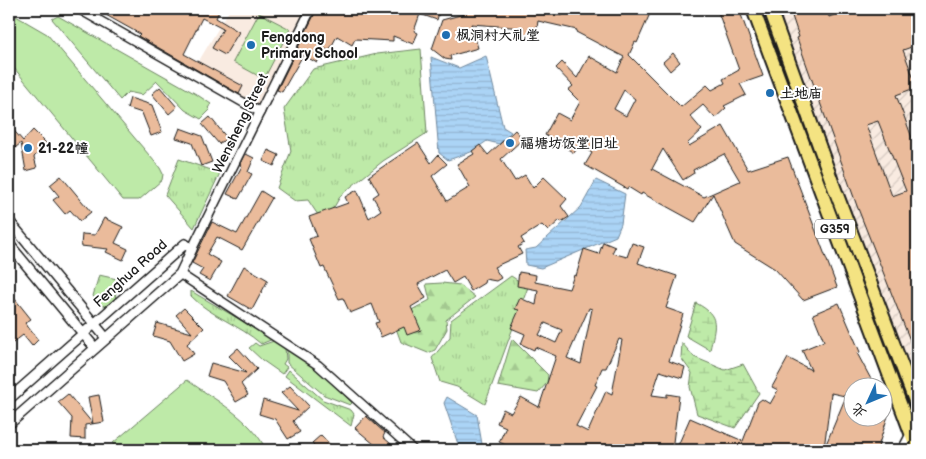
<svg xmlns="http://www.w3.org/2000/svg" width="926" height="459" viewBox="0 0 926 459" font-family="'Balsamiq Sans','LXGW WenKai TC',sans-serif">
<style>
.built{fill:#f9ebe1}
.industrial{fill:url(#industrial-furrows)}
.grass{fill:url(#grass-tufts);stroke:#6d8362}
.forest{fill:url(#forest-firs);stroke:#6d8362}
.wetland{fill:url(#wetland-marsh);stroke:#6d8362}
.green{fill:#beeaa8;stroke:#6d8362}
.water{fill:url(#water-rules);stroke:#728a9f}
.building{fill:#eabb9b;stroke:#1c1c1c;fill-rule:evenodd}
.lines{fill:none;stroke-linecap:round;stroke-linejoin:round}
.minor-casing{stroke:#1c1c1c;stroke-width:11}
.tertiary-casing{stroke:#1c1c1c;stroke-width:12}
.trunk-casing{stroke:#1c1c1c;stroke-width:16}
.minor{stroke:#fff;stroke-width:8}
.tertiary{stroke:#fff;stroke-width:9}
.trunk{stroke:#f4e382;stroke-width:12}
.poi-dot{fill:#1f6fb2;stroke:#fff;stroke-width:2}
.labels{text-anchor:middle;stroke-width:4;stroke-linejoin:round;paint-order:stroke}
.shield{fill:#fff;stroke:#606060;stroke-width:1}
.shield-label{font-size:12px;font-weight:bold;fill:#1c1c1c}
.poi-label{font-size:14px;font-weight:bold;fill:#1c1c1c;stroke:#fff;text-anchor:start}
.street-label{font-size:14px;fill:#1c1c1c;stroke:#fff}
</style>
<defs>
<pattern id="industrial-furrows" width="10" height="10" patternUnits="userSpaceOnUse" patternTransform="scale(1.25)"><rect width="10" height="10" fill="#f9ebe1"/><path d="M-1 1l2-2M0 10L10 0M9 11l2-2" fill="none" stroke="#d5c9c0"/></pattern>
<pattern id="grass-tufts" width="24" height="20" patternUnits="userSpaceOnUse" patternTransform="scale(1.25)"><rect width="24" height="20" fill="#beeaa8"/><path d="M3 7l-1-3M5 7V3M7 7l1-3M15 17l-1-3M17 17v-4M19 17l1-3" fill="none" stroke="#a3c890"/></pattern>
<pattern id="forest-firs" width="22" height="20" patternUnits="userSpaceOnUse" patternTransform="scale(1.25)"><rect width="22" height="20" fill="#beeaa8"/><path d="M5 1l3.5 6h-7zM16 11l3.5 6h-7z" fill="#a3c890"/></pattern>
<pattern id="wetland-marsh" width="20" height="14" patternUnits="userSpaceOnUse" patternTransform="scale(1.25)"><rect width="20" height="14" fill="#beeaa8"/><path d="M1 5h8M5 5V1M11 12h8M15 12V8" fill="none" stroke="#a3c890"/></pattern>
<pattern id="water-rules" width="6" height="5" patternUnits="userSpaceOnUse" patternTransform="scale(1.25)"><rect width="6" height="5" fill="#abd4f6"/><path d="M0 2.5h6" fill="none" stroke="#93b5d2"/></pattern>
</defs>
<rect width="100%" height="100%" fill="#fff"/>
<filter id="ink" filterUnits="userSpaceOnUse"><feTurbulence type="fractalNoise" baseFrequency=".02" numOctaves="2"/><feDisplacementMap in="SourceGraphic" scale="10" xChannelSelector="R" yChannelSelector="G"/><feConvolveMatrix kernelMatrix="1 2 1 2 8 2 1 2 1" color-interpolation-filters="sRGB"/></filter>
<g filter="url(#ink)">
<path class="built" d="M230 9H294L307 16 260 112 191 74Z"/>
<path class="industrial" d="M753 9H917V449Z"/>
<g class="grass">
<path d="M421 49 427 133 383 161 341 195 333 209 318 215 308 200 295 201 277 188 291 151 284 109 313 69 377 54Z"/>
<path d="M179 159 220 173 194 228 165 195Z"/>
<path d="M99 275 117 279 115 302 109 307 100 305 93 296Z"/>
<path d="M511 276 528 287 485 404 457 387 440 382 432 358 450 337 451 320Z"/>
<path d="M191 291 273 339 261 344C240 325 210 316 191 296Z"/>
<path d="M287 350 322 372 352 403 350 405 324 395 287 363Z"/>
<path d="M289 370 323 400 351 410 354 414 351 426 285 376Z"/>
</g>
<g class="forest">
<path d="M442 283 460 285 475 297 446 320 447 329 435 350 428 353 401 342 393 320 430 300 426 284Z"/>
<path d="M512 339 548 375 547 383 538 393 498 386Z"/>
</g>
<g class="wetland">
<path d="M696 303C721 316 715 326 710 350L686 336Z"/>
<path d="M682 343 694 357 725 370 743 364 759 393 735 428 697 414 690 387 692 373 681 358Z"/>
</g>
<g class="green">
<path d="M9 12 47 34 160 168 163 174 162 180 139 200H123L9 62Z"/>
<path d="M259 13 290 29 264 79 233 62Z"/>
<path d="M58 16 196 94 211 104 208 108 210 110 201 119 185 110 157 81 142 95 128 92 120 100 52 19Z"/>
<path d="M274 341 285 348 286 359 283 364 287 367 282 374 262 360 249 348 255 343 259 346Z"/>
<path d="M187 380C215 400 252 419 266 450H114L113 443Z"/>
</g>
<g class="water">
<path d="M486 56 503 127 511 132 499 144 487 141 471 152 448 160 439 153 431 57 459 68Z"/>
<path d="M596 180 625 194 621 224 616 236 541 268 526 265 525 250 536 248 581 207Z"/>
<path d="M447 397 477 415 483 450H460L444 403Z"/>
</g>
<g class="building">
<path d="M95 9H220L216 18 239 32 225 55 212 48 223 29 202 18 184 54 243 86 239 94 138 36 140 34Z"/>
<path d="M317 9H440L437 20 420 14 414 31 418 33 413 44 393 36V41L355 39 352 45 337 36 329 51 324 48 317 63 303 55 282 92 277 90Z"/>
<path d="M462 9H538L562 16 564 9H652L637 43 635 42 629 55 681 107 707 85 712 90 725 83 723 79 739 70 717 9H739L763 76 740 84 746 95 724 106 726 108 715 118 703 105 690 116 702 130 687 144 689 146 723 126 748 170 788 157 837 287 803 300 775 269 735 244 713 194 695 222 642 193 641 195 628 187 627 189 585 165 592 153 579 145 574 153 545 135 557 113 570 120 580 102 568 90 573 86 556 68 562 62 577 78 589 56 617 72 624 57 576 32 577 30 538 21 535 40 522 38 524 28 471 24 478 48 450 56 451 60 445 59 432 49 442 20 464 14ZM624 90 635 99 626 116 614 109ZM663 149 683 180 694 173 693 170 724 154 740 181 704 197 652 169Z"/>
<path d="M792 9H827L829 17 850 9H861L863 13 874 9H917V45L903 50 917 87 896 95 917 151V358L857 206 797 38 799 37 792 16 795 15ZM878 121 906 191 892 196 866 125Z"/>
<path d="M673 53 680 62 670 71 663 62Z"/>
<path d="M160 87 177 107 169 114 152 94Z"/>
<path d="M130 98 152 105 162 132 151 136 142 113 127 108Z"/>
<path d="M210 117 227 138 219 144 202 124Z"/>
<path d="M9 125 23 141 33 130 47 144 34 157 37 168 26 171 21 143 15 148 9 141Z"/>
<path d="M180 128 202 136 212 162 201 166 192 143 176 138Z"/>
<path d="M515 130 523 139 501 159 515 181 525 175 533 188 544 177 567 199 561 206 569 217 561 222 560 220 548 231 542 225 521 238 524 243 518 247 522 254 494 267 501 278 496 281 485 279 484 283 471 291 463 277 453 283 445 270 418 284 426 298 411 307 421 330 407 335 404 327 381 337 375 323 379 322 372 304 350 313 343 298 339 299 324 267 321 268 309 239 317 236 309 217 348 203 345 197 357 190 369 218 381 210 373 197 379 193 369 176 418 143 431 163 438 155 447 164 432 176 447 201 470 187 457 164 474 154 472 151 480 145 488 155Z"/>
<path d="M268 150 279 155 274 166 263 161Z"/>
<path d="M246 154 254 158 248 172 252 174 238 199 227 194 242 166 240 165Z"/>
<path d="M61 176 91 212 80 221 70 210 65 214 53 200 59 196 50 185Z"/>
<path d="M261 191 272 198 242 250 217 237 207 254 221 262 210 281 199 275 203 269 192 263 212 222 237 234Z"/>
<path d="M104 218 123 227 115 243 128 249 123 260 106 252 108 249 81 246 82 234 95 235Z"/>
<path d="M603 242 615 247 612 253 627 257 632 243 644 247 638 263 677 276 666 308 683 314 669 361 685 367 682 378 660 371 652 395 667 397V394L679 396 672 450H636L626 446 624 450H506L510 447 499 442 506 427 497 423 503 409 511 413 521 397 539 407 556 356 535 347 534 350 521 344 525 334 511 328 519 310 515 309 520 298 536 305 538 290 517 286 519 272 536 275 535 282 569 289 574 275 576 276 584 249 599 254ZM589 308 592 309 581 364 567 358ZM545 323 562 330 556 343 539 335ZM619 339 622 340 612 394 606 391 588 432 576 426 597 386 595 385 602 368H606Z"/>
<path d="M244 266 268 280 252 310 228 296Z"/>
<path d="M15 299 31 319 25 323 38 340 32 346 23 335 9 346V304Z"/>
<path d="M839 303 860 352 857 353 873 383 865 386H854V392L845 396 831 393 824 449 844 401 854 404V416H888L877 450H676L690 418 743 441 758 402 762 399 770 404 778 390 772 387 788 358 811 370 802 350 824 341 813 314Z"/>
<path d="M184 308 204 328 187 344 194 354 182 361 170 341 153 336 157 323 192 333 176 315Z"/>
<path d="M238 348 257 369 241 384 248 395 236 402 223 381 207 376 211 363 246 373 229 356Z"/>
<path d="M290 386 309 406 293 421 300 432 288 439 275 419 259 414 263 400 298 411 281 393Z"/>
<path d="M68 394 93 424 88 397 99 395 104 422 85 425V439L71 438 72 418 58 402Z"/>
<path d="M366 416 385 433 383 437 398 450H381L355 428Z"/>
<path d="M321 435 335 450H319L312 443Z"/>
</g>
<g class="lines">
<defs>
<g id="minor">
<path d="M79 9 260 112"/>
<path d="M192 249 311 9"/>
<path d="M180 274 318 365 413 450"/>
<path d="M902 450 911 433"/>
</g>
<g id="tertiary">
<path d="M9 221 106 338"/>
<path d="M9 244 95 348"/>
<path d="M9 399 185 244 192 249 180 274 9 424"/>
</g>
<g id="trunk">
<path d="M753 9 917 449"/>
<path d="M770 9 834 187 917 406"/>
</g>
</defs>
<use href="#minor" class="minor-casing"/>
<use href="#tertiary" class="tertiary-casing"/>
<use href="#trunk" class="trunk-casing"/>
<use href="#minor" class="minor"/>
<use href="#tertiary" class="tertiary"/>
<use href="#trunk" class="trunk"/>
</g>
</g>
<g class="poi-dot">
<circle cx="446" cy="35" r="5"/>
<circle cx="251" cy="45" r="5"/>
<circle cx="770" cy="93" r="5"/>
<circle cx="510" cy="143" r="5"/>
<circle cx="28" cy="148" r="5"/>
</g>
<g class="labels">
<rect class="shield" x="815" y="219.5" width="40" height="19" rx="4"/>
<g class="shield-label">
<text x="835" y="233">G359</text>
</g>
<g class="poi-label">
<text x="456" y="40">枫洞村大礼堂</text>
<text x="261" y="42">Fengdong<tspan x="261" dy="16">Primary School</tspan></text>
<text x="780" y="98">土地庙</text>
<text x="520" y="148">福塘坊饭堂旧址</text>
<text x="38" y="153">21-22幢</text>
</g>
<g class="street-label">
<text transform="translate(240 123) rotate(-64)" y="5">Wensheng Street</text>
<text transform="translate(130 273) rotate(-42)" y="5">Fenghua Road</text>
</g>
</g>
<rect width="926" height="459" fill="none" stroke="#fff" stroke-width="30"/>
<rect x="15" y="15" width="896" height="429" fill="none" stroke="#1c1c1c" stroke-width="2" filter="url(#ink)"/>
<g transform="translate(868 402) rotate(226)"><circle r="24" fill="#ffffff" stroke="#a4a4a4"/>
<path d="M0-4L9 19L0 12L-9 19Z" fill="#1f6fb2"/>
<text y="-8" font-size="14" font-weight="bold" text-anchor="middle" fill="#1c1c1c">北</text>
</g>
</svg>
